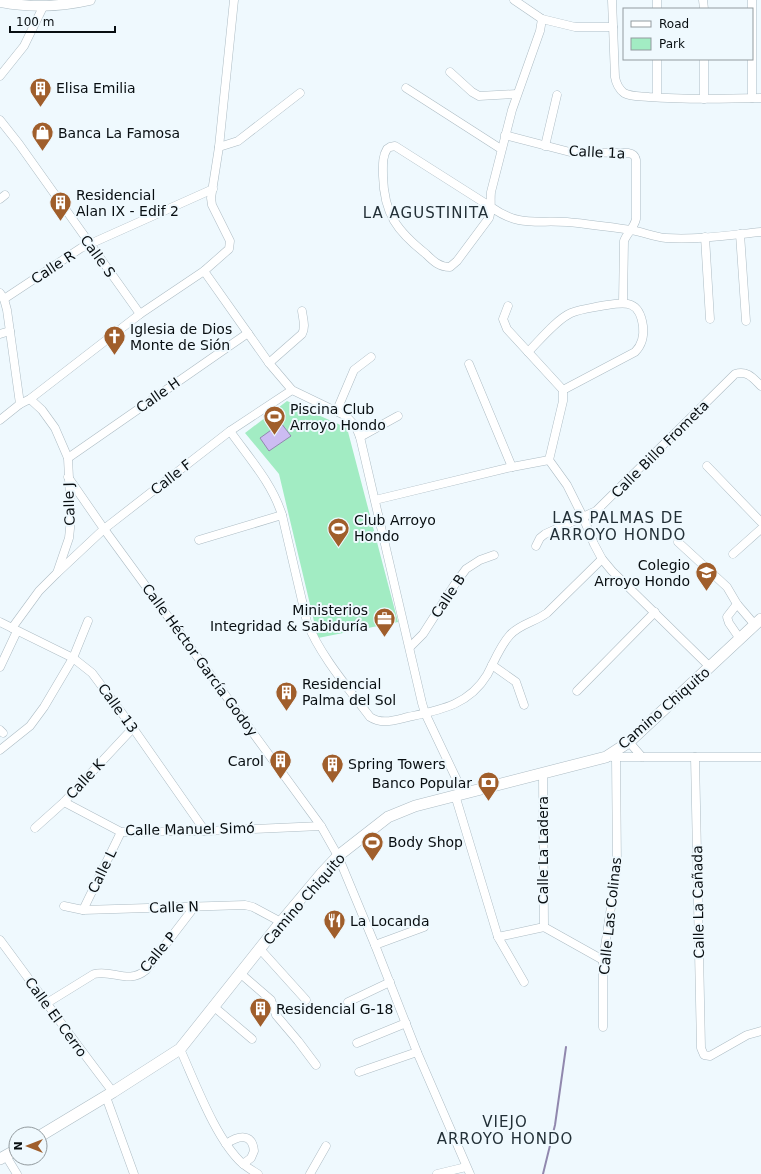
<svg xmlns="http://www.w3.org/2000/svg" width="761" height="1174" viewBox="0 0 761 1174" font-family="'DejaVu Sans',sans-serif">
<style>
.green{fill:#a2ecc3}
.water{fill:#ccbcf2;stroke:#9188ae}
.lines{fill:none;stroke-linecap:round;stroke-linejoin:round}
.stream{stroke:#9188ae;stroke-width:2}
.minor-casing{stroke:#adbcc4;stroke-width:9}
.tertiary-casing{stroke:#adbcc4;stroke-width:11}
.secondary-casing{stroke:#adbcc4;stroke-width:12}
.minor{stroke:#fff;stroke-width:8}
.tertiary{stroke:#fff;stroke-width:10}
.secondary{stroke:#fff;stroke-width:11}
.labels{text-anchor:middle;stroke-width:4;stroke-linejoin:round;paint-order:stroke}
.poi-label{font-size:14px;fill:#080e11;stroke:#eff9fe;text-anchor:start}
.street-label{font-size:14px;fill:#080e11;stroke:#eff9fe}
.neighbourhood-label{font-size:15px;letter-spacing:1px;fill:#233037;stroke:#eff9fe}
</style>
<rect width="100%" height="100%" fill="#eff9fe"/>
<path class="green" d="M287 401 347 428 398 622 318 638 279 474 245 433Z"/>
<path class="water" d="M281 423 291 436 269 451 260 438Z"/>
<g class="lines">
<path class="stream" d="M543 1174 555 1125 566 1047"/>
<defs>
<g id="minor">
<path d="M514 0 542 19 575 27H613"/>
<path d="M612 0 615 77C616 83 619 89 624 93 631 97 641 96 649 97 686 100 724 99 761 98"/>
<path d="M657 0V9"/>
<path d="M703 0 704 9"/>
<path d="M752 0V98"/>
<path d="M542 19 540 31 512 110 491 192C490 201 492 210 489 218L457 261 450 267C439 267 433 261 426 254 397 231 384 214 383 176 383 166 382 157 387 149L390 147 395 146 491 207C519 227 535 220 567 222 588 224 610 227 631 230 643 232 654 237 666 238 698 240 730 235 761 232"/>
<path d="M657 59V97"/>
<path d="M704 59V99"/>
<path d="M450 72 472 92 479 96 517 94"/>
<path d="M0 76 24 46 43 7"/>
<path d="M406 88 501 149"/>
<path d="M0 120 19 144 140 314"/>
<path d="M505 135 570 152 628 153C633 154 635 155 636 160V219C634 228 627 233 624 241L623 303"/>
<path d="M545 146 557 95"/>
<path d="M219 147 238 141 300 93"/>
<path d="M0 199 5 195"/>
<path d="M740 234 746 321"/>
<path d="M705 237 710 319"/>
<path d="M204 271 269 363 292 390 346 416 356 427 360 437 422 703 425 713 463 793"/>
<path d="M0 293 4 299 7 310 20 404"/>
<path d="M4 299 81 248 213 189"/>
<path d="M508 306 503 319 507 329 563 390V401L549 460 567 485 583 517 594 544 602 559 612 571 710 667"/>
<path d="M0 334 10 331"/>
<path d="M528 352C539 341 557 319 571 313 581 309 591 308 601 306 622 303 639 297 643 326 644 335 642 345 635 352L563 390"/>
<path d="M269 363 302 334C306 327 303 319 302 311"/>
<path d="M469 364 512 467"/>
<path d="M337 410 354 370 371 357"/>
<path d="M0 420 20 404 30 399 140 314 204 271 229 249 230 241 212 205 211 198 219 147 234 0"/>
<path d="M230 431C249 458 272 483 282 515L307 622C319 654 349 689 370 717 382 725 395 720 408 717 440 710 469 705 487 675 494 662 500 646 510 635 520 624 535 622 547 613L602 559"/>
<path d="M360 437 398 416"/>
<path d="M68 458 248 333"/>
<path d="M707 466 761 522"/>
<path d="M68 477 104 529 321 826 338 856 375 945 417 1052 470 1174"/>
<path d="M375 500 512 467 549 460"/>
<path d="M199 540 282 515"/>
<path d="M678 542 727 587 737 604 755 625"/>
<path d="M536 546 540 538 545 534 596 511 735 374C747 370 753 378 761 386"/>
<path d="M733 554 761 529"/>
<path d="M57 573 104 529 230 431 292 390"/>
<path d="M737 604 727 617 729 623 740 639"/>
<path d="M0 622 73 658 92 673 133 728 205 831"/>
<path d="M12 628 39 591 57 573 69 538 71 519 68 458 55 428 42 410 30 399"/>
<path d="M410 647 423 634 455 584 466 569 480 560 494 555"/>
<path d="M492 665 516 682 524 705"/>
<path d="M0 667 17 631"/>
<path d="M577 691 655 612"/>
<path d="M0 730 3 733"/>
<path d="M629 742 642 757"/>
<path d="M0 750 30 726 44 707 73 658 88 621"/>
<path d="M612 757H761"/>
<path d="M695 757 701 1048 704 1055 710 1056 747 1035 761 1031"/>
<path d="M543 774 544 927"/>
<path d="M455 795 498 937 524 982"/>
<path d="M64 802 121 832 205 831 321 826"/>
<path d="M35 828 64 802 133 728"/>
<path d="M64 906 83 910 245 905 253 907 281 922"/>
<path d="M83 910 121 832"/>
<path d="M498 937 544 927 603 960"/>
<path d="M0 940C38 991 75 1043 113 1092"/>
<path d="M375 945 424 927"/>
<path d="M260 949 306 1000"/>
<path d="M241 974 271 1000 276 1015 298 1041 316 1065"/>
<path d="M348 1002 390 982"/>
<path d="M47 1003 94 974C113 969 128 985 146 970L195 906"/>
<path d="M213 1006 252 1039"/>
<path d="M603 1027V960L617 867 616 757"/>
<path d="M357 1043 406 1023"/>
<path d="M180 1049C195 1082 216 1140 243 1164 248 1168 253 1171 258 1174"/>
<path d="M359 1072 417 1052"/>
<path d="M106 1097 134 1174"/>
<path d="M226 1144C238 1136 252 1132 254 1151L251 1158 243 1164"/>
<path d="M6 1156 17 1174"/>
<path d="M310 1174 326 1146"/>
<path d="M437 1174 466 1167"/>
</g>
<path id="tertiary" d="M0 2C31 8 60 7 90 0"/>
<g id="secondary">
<path d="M40 1136 113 1092 180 1049 281 922 322 873 338 856 388 817 415 806 606 757 629 742 761 619"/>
<path d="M0 1159 16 1150"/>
</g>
</defs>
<use href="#minor" class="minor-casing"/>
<use href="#tertiary" class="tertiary-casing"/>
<use href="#secondary" class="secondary-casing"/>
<use href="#minor" class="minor"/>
<use href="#tertiary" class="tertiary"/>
<use href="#secondary" class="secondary"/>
</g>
<defs>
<symbol id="building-pin" viewBox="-11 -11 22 30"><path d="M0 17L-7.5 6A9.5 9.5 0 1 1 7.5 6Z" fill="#a05e2b" stroke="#eff9fe"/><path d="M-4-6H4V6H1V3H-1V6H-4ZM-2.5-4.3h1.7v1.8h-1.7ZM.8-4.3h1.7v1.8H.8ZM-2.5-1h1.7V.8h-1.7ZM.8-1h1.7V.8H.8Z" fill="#fff"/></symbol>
<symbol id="shop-pin" viewBox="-11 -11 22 30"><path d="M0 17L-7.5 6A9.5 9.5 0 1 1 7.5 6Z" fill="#a05e2b" stroke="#eff9fe"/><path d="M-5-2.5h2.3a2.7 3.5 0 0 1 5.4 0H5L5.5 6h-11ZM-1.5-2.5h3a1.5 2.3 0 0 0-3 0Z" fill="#fff"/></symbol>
<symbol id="church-pin" viewBox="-11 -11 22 30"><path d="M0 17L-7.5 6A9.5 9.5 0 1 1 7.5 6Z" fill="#a05e2b" stroke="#eff9fe"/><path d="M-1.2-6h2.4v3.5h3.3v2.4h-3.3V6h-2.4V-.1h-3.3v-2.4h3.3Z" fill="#fff"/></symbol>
<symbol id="stadium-pin" viewBox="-11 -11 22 30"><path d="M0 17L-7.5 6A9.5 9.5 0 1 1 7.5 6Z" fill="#a05e2b" stroke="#eff9fe"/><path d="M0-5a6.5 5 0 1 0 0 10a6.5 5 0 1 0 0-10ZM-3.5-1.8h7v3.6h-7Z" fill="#fff"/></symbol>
<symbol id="school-pin" viewBox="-11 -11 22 30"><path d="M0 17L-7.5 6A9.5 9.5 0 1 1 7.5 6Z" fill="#a05e2b" stroke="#eff9fe"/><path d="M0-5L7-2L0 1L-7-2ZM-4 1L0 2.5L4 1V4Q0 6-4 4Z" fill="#fff"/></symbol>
<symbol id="office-pin" viewBox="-11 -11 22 30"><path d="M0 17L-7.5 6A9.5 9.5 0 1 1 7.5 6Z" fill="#a05e2b" stroke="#eff9fe"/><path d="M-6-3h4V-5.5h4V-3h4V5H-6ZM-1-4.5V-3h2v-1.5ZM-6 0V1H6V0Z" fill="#fff"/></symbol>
<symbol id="bank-pin" viewBox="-11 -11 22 30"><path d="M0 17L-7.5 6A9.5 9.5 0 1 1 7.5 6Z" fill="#a05e2b" stroke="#eff9fe"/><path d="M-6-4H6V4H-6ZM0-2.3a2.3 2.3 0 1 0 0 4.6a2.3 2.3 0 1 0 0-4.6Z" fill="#fff"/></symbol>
<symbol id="restaurant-pin" viewBox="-11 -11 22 30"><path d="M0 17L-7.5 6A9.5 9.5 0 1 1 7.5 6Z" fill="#a05e2b" stroke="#eff9fe"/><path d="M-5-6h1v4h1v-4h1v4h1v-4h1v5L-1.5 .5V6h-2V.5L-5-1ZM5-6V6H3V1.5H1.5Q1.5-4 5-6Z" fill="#fff"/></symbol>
</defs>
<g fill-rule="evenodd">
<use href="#building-pin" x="28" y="76" width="25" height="34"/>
<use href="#shop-pin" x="30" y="120" width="25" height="34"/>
<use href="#building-pin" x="48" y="190" width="25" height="34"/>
<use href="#church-pin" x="102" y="324" width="25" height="34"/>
<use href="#stadium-pin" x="262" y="404" width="25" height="34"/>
<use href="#stadium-pin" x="326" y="516" width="25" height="34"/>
<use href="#school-pin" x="694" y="560" width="25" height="34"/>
<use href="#office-pin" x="372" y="606" width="25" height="34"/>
<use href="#building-pin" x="274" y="680" width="25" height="34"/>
<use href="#building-pin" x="268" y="748" width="25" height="34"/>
<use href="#building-pin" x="320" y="752" width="25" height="34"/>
<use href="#bank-pin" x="476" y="770" width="25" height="34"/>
<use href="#stadium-pin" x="360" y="830" width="25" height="34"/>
<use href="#restaurant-pin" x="322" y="908" width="25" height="34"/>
<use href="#building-pin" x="248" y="996" width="25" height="34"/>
</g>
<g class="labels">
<g class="poi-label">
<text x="56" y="93">Elisa Emilia</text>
<text x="58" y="138">Banca La Famosa</text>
<text x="76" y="200">Residencial<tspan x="76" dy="16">Alan IX - Edif 2</tspan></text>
<text x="130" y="334">Iglesia de Dios<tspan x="130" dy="16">Monte de Sión</tspan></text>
<text x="290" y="414">Piscina Club<tspan x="290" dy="16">Arroyo Hondo</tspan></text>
<text x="354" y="525">Club Arroyo<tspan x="354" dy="16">Hondo</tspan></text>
<text x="690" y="570" text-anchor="end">Colegio<tspan x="690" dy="16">Arroyo Hondo</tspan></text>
<text x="368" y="615" text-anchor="end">Ministerios<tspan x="368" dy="16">Integridad &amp; Sabiduría</tspan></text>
<text x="302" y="689">Residencial<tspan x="302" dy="16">Palma del Sol</tspan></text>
<text x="264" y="766" text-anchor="end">Carol</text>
<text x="348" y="769">Spring Towers</text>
<text x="472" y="788" text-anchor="end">Banco Popular</text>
<text x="388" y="847">Body Shop</text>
<text x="350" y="926">La Locanda</text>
<text x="276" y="1014">Residencial G-18</text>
</g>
<g class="street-label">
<text transform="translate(597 152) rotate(3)" y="5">Calle 1a</text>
<text transform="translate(98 256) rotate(54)" y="5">Calle S</text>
<text transform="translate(53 267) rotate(-33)" y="5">Calle R</text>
<text transform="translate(158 395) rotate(-35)" y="5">Calle H</text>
<text transform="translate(660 449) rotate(-45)" y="5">Calle Billo Frometa</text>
<text transform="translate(171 477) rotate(-38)" y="5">Calle F</text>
<text transform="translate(69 504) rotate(-92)" y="5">Calle J</text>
<text transform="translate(448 596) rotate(-56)" y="5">Calle B</text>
<text transform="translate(200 660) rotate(54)" y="5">Calle Héctor García Godoy</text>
<text transform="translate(118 708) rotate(54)" y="5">Calle 13</text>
<text transform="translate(664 708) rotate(-41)" y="5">Camino Chiquito</text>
<text transform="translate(85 779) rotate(-47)" y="5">Calle K</text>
<text transform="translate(190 829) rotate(-1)" y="5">Calle Manuel Simó</text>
<text transform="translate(543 850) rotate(-90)" y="5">Calle La Ladera</text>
<text transform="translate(102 871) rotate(-64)" y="5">Calle L</text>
<text transform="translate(304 899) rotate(-49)" y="5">Camino Chiquito</text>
<text transform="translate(698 902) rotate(-91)" y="5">Calle La Cañada</text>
<text transform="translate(174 907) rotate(-2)" y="5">Calle N</text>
<text transform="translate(610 916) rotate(-84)" y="5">Calle Las Colinas</text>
<text transform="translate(158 952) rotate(-50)" y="5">Calle P</text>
<text transform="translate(56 1017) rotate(54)" y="5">Calle El Cerro</text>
</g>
<g class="neighbourhood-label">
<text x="426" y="218">LA AGUSTINITA</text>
<text x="618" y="523">LAS PALMAS DE<tspan x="618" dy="17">ARROYO HONDO</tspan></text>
<text x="505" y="1127">VIEJO<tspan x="505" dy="17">ARROYO HONDO</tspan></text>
</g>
</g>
<rect x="623" y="8" width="130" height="52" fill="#eff9fe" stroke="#939b9f"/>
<rect x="631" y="21" width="20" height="6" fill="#ffffff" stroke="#939b9f"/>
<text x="659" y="28" font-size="12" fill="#080e11">Road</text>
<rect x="631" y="38" width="20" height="12" fill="#a2ecc3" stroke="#939b9f"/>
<text x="659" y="48" font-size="12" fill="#080e11">Park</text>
<g transform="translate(28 1146) rotate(270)"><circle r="19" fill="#eff9fe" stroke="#939b9f"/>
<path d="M0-3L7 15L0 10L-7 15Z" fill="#a05e2b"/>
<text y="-6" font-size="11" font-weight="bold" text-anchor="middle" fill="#080e11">N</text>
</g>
<path d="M10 26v6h105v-6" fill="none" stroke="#080e11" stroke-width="2"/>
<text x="16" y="26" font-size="12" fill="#080e11" stroke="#eff9fe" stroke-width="3" paint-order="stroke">100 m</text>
</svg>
